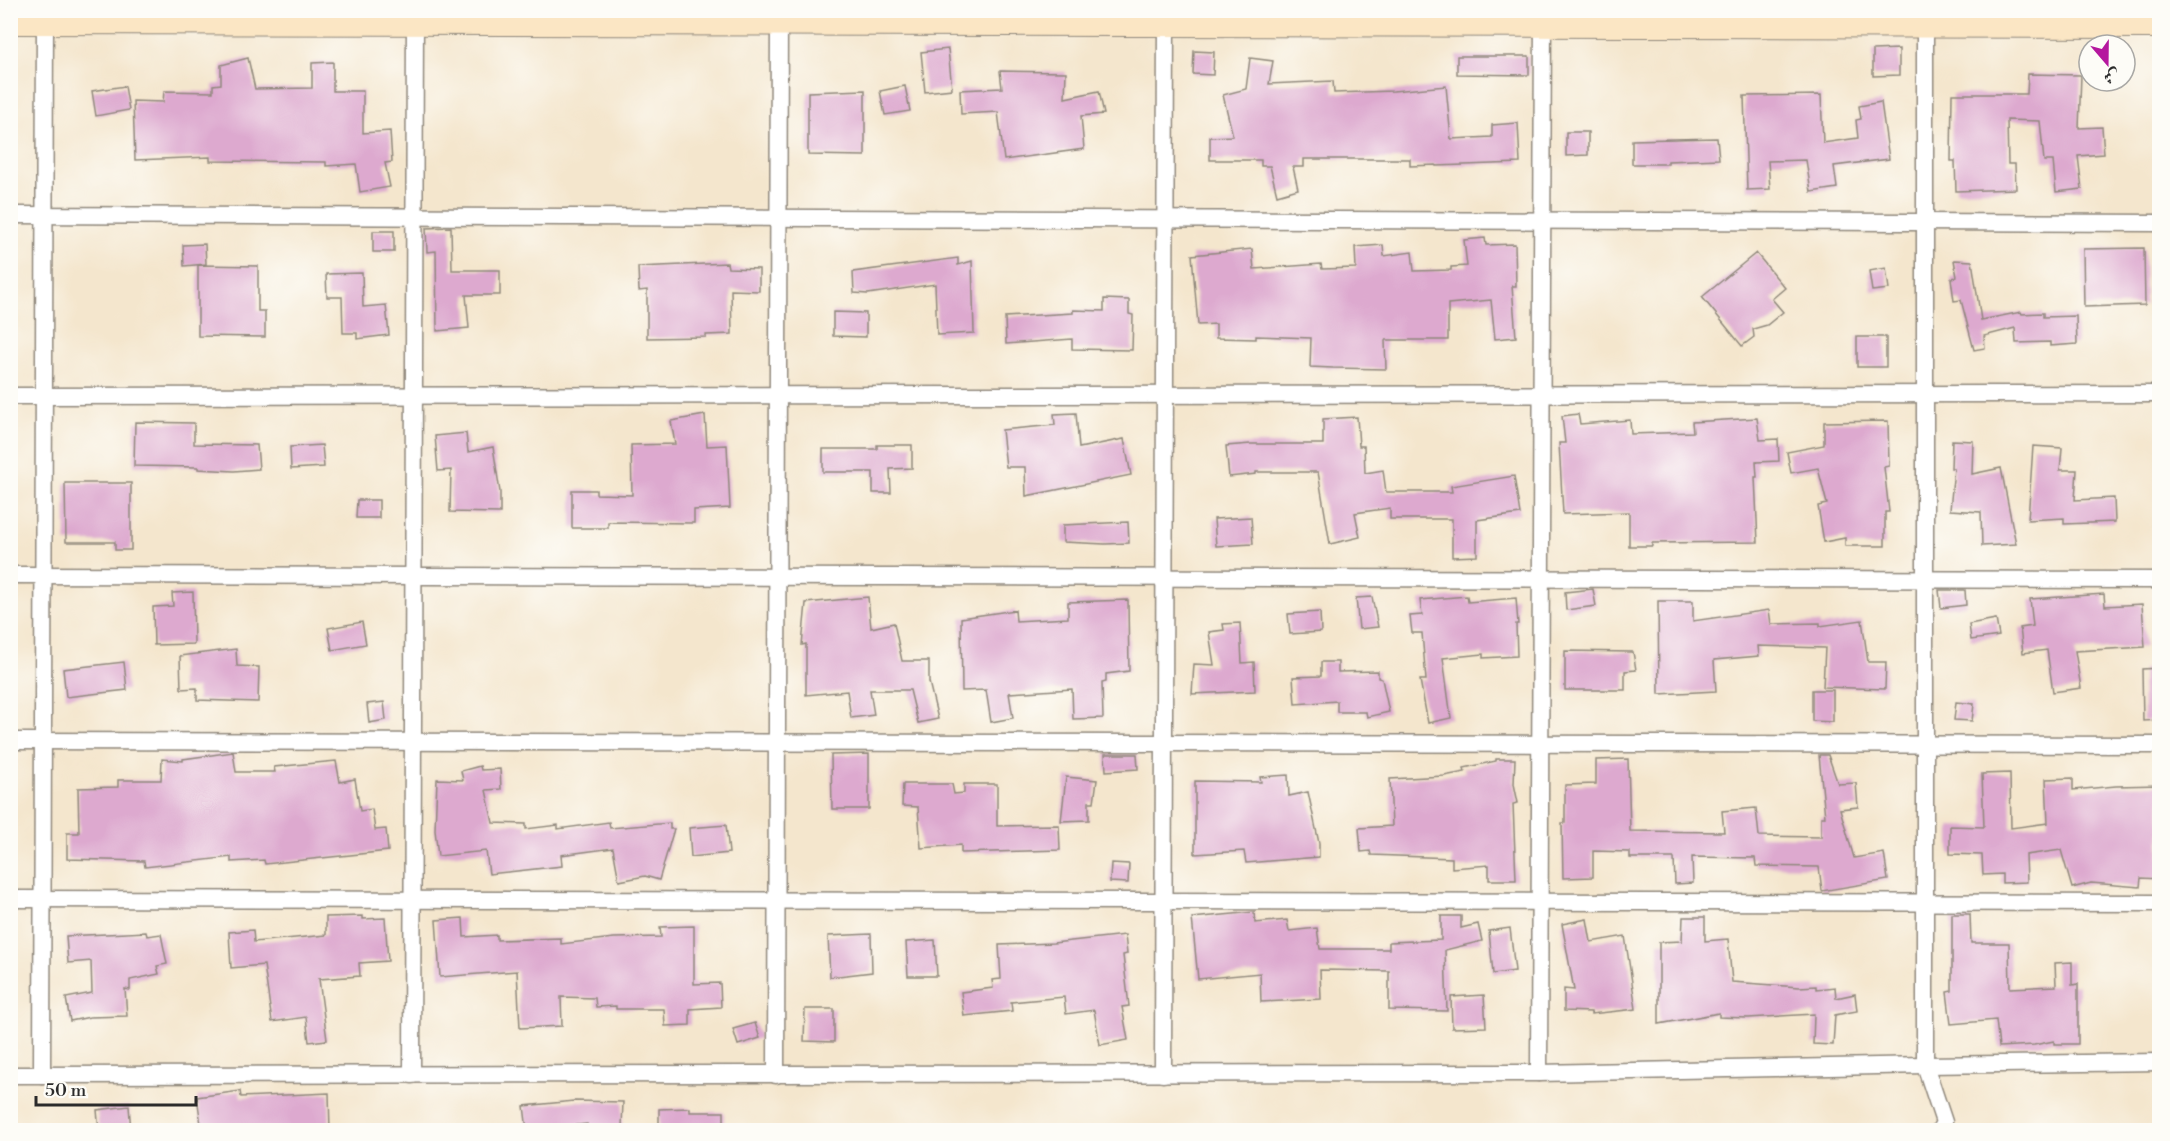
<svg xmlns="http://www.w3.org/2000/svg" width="2170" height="1141" viewBox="0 0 2170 1141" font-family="'Libre Bodoni',Amiri,serif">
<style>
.building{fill:#dda9cf}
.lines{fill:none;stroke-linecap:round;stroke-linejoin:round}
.street-casing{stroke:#90887c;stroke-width:19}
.secondary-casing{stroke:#90887c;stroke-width:26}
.street{stroke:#fff;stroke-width:16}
.secondary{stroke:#fbe6c4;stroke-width:24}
</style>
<rect width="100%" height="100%" fill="#fdfcf7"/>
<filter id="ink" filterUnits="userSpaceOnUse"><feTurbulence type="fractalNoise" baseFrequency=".0167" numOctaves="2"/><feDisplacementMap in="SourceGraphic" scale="12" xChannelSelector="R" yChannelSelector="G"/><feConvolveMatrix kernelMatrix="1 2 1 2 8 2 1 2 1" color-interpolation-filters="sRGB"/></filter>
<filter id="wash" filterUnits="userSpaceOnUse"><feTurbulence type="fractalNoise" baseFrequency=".008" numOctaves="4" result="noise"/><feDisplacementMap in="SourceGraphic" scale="24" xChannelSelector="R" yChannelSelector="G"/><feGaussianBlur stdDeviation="1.35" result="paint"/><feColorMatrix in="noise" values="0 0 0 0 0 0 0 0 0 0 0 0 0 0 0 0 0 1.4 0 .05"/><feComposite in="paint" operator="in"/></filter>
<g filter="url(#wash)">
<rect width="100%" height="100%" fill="#f4e6cd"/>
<g id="blocks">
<g class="building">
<path d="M948 49 952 89 925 92 921 52Z"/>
<path d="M1899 49V75L1873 76V50Z"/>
<path d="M1194 51 1214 52 1213 75 1193 74Z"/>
<path d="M1457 56H1529V75L1457 74Z"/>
<path d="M248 58 255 89 312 88V63L333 62V91H363V133L390 131 392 162 385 163 390 187 360 192 356 164 326 166V162L210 161V157L135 160 133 101 163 102 164 91 213 92V85L221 84V65Z"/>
<path d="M1250 58 1273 61 1269 84 1333 81 1334 93 1393 91 1446 86 1451 139 1492 137V125L1518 123 1520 163 1436 166V165L1410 166V159H1304V167H1293L1298 189 1277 195 1270 166H1261V160H1210V137L1233 136 1223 95 1246 89Z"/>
<path d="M1000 71 1066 72 1065 98 1099 91 1104 114 1081 116 1084 149 1004 160 998 112 961 114 960 90 1002 88Z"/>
<path d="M2028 74 2081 75 2079 128 2102 127 2104 154 2078 156 2082 189 2056 192 2053 161H2044L2040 121 2007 120 2008 164H2015L2016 189 1956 191 1955 161H1951L1952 94H2027Z"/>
<path d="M125 86 129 110 96 116 92 91Z"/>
<path d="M905 86 910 111 885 115 880 91Z"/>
<path d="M865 90V156L808 155V92Z"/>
<path d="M1821 95 1823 143 1858 138 1856 120 1861 119 1859 106 1881 102 1889 159 1834 166 1837 188 1811 192 1806 160 1768 161 1770 189 1747 190 1744 96Z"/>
<path d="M1566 132H1588V155L1566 156Z"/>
<path d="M1717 138 1719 159 1668 161V164H1632V140Z"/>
<path d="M451 227 452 270H500V295H466L469 328 437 331 436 251 427 252 426 228Z"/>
<rect x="373" y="231" width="21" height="21"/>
<path d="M1485 238 1486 245 1515 244 1516 286H1512L1516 337 1495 339 1491 300 1448 304V340H1385L1386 369 1333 368 1310 367 1311 338 1256 336V339L1216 338V324L1198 325 1192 255 1252 249 1254 269 1321 264 1322 269 1356 268 1355 247 1383 245 1384 256 1412 252 1414 271 1451 270V267L1467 266 1464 240Z"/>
<path d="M205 244 206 264 184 266 183 245Z"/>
<path d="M2144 248 2145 305 2084 307 2083 249Z"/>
<path d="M1756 253 1785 288 1772 299 1783 312 1767 325 1753 329 1754 337 1742 346 1702 297Z"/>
<path d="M958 258V265L972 261 974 333 937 335 935 284 868 294 854 293 853 272Z"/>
<path d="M1954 260 1972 261 1981 320 2021 312 2022 314 2043 313V317L2076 316 2077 344 2050 346V342L2016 343 2015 328 1984 336 1985 348 1974 350 1961 300 1954 301 1951 278 1957 277Z"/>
<path d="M727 263 728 268 759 269V291L731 290 732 334 706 335V337L647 338V290L639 291 638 267Z"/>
<path d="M198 265 258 266V311H265V337L198 336Z"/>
<path d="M1886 268 1889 289 1872 291 1869 271Z"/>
<path d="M362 273 363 307 386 305 389 335 357 339V333H343L342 297H327L326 274Z"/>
<path d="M1104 299 1129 300V314L1133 315 1132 350 1072 349V339L1006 344 1005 317 1073 313V310L1104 311Z"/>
<path d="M833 312 866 313V337L833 336Z"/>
<rect x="1857" y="337" width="29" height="30"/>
<path d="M1076 413 1079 448 1124 439 1131 475 1026 496 1025 467H1006L1002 430 1055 425 1054 414Z"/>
<path d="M1578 414 1580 424 1630 420 1631 434 1693 432 1692 422 1757 418 1760 440 1778 439 1779 461 1756 462 1757 477H1755L1758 542 1652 543V546H1629V512L1563 514 1559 443H1565L1562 416Z"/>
<path d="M705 415 707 446 727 445 730 508 694 510V523L608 522V528H572V490H596V494L632 495 631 445 675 444 671 421Z"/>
<path d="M1357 417 1359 446H1364L1365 473 1383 470 1386 492H1452L1451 486 1514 476 1520 514 1477 520V556L1452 557V519H1390V508L1355 513 1360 537 1330 544 1318 472H1256V474L1229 477 1226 446 1251 444H1323V419Z"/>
<path d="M1888 421 1889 466 1884 467 1889 512H1885V546H1845V538L1824 542 1818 506 1827 504 1818 468 1791 473 1787 452 1824 445V422Z"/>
<path d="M135 422 194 423V444L257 445 259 469 234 471 198 469V467L134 466Z"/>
<path d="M466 433 468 452 493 447 500 492V513L450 512 451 470 438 471 435 436Z"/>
<path d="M1952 440 1973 441 1972 474 2001 468 2016 544 1982 546 1981 512 1950 510 1954 468H1951Z"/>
<path d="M322 445 324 467 291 469 290 447Z"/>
<path d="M877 445H912V468L890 469 891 493H873V472H823V449H877Z"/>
<path d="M2033 446 2062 448 2060 470H2077L2075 500 2114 498 2115 522 2064 524V518L2028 520Z"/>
<path d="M65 483H131V550H115V542H66Z"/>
<path d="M357 500H379V518H356Z"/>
<path d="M1251 517 1253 544 1216 546 1214 519Z"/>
<path d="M1128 522 1129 543 1105 544 1063 542V525Z"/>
<path d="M1593 589 1596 606 1566 610 1565 592Z"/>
<path d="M1939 590H1965L1966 605 1941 608Z"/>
<path d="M193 592 194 644 154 645 153 607 173 606 172 593Z"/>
<path d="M2104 594 2105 606 2142 604 2145 647 2075 651 2081 688 2053 692 2047 650 2023 653 2020 628 2033 626 2030 599Z"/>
<path d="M1467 596 1468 602 1516 598 1518 624H1516L1517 656 1483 658V654L1443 658 1451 718 1428 723 1420 680H1426L1422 633H1412L1410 616 1422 615 1420 600Z"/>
<path d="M868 597 871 628 894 623 902 661H929V682L938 719 918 723 910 690H870L874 715 851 718 847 691 806 695V644L802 645 806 603Z"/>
<path d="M1372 597 1378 627 1359 629 1356 598Z"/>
<path d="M1128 600 1129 671 1106 674V682L1102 683 1103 718 1073 719 1072 689 1009 693 1013 718 991 722 986 690 962 691 961 618 1015 610 1016 621 1068 618V602Z"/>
<path d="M1658 601H1693V621L1769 610 1771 624 1820 623V626L1862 620 1868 662H1886L1885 689 1823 687 1825 648 1758 646 1759 656 1714 660 1716 691 1659 694Z"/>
<path d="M1320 612 1321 632 1290 634 1288 614Z"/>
<path d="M1996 619 1999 636 1971 640 1969 624Z"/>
<path d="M362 622 366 644 332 650 328 628Z"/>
<path d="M1240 623 1242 663 1254 662 1255 691 1192 694 1194 664 1214 665 1209 632 1224 630 1223 624Z"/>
<path d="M236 649 237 666 259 667 258 702 197 700V688L181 689 180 656Z"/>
<path d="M1565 651 1633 652 1636 670 1625 671V690H1565Z"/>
<path d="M124 662 127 690 66 697 63 669Z"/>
<path d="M1321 662H1338V672L1378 671V678L1382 679 1389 712 1367 717 1366 712H1337V701L1295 704 1293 677 1321 676Z"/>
<path d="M2160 668V720L2143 721 2142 669Z"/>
<path d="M1812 690H1833V722L1812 721Z"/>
<path d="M384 702 386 720 369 723 367 704Z"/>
<path d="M1956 702 1974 704 1972 721 1954 720Z"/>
<path d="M233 752 236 772H275L274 767 336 761 340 782 355 779 360 811 372 809 375 830 386 829 388 851 265 864 264 860 231 862V857L145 867 144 861 67 859V833H79L78 788 118 787V780H161L162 759 183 761V759Z"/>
<path d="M869 754V809H832L831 755Z"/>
<path d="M1105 754H1137L1138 769 1106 771Z"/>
<path d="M1819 755H1828L1838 784 1856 783 1858 807 1840 809 1854 858 1884 853 1888 880 1822 891 1819 867 1756 866 1755 858 1692 857 1693 883 1675 884 1674 858H1630V852L1593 851V877L1563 878 1562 823H1565V785L1596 784V760L1628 759 1630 831 1724 832 1722 811 1756 808 1759 836 1821 837V817H1825Z"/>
<path d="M1496 759H1515L1514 784 1518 803 1513 804 1516 880H1489V865L1452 868V858L1371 855 1370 851 1361 852 1359 828 1392 826 1390 779 1444 776 1465 772 1464 768 1496 761Z"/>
<path d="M480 766 481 770 500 769 501 789 486 790 493 823 526 824V829L558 825V829L609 822 610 828 670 823V829H674L659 880 645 876 619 881 613 848 561 855 562 866 489 874 486 851 438 856 435 830 437 779 463 780 461 771Z"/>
<path d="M2010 773 2011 828 2048 823 2046 779 2073 778V790L2116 786 2160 785V879L2141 878 2140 887 2091 883 2072 888 2061 850 2026 855 2027 882 2002 883V874L1983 875 1982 855 1950 854V826L1984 827 1982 774Z"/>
<path d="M1288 775 1289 796 1308 792 1319 843V857L1246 863 1244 851 1195 854V781L1261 782 1260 777Z"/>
<path d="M1066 777 1097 780 1094 802H1089V820L1061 821Z"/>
<path d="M903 784H952L954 794 964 793V784H997V826L1059 825 1060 850 961 853V845L921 848 918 807 902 806Z"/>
<path d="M726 825 729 853 691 857 689 828Z"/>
<path d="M1111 863 1129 864 1128 883 1110 882Z"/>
<path d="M1254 912 1255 923 1287 920 1289 931 1317 928 1320 949H1389V942L1441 940V916H1461V928L1478 924 1482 941 1445 950 1447 1011 1389 1010V971L1320 970 1321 999 1261 1002 1260 973 1198 979 1192 918Z"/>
<path d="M1952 914H1970L1971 943H2009L2010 988 2056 986 2055 963 2072 962V985L2078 984V1044H2054V1041L2034 1045 1999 1047 1996 1020 1951 1024 1947 992 1952 991Z"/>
<path d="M363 916V919L385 918 388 961 359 963 360 976 319 979 327 1040 309 1042 306 1017 272 1022 264 965 231 968 229 932 253 930 254 942 326 935V917Z"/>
<path d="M1683 917H1705V941L1728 939 1732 982 1799 987 1816 986V989L1835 987 1836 998 1855 994 1857 1011 1835 1015 1833 1045 1813 1044 1814 1014 1748 1018 1719 1017V1013L1659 1024V942L1682 941Z"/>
<path d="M463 918 464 937 497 935V940L561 938V944L614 938 661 937 660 927 694 926V984L720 983 721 1007 690 1009V1025L665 1026 664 1009H616V1006L596 1007 595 998 561 997 562 1026 520 1028 517 971 440 977 436 920Z"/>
<path d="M1587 919 1591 942 1625 936 1636 1009 1591 1014V1012L1564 1011V989L1574 990 1562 924Z"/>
<path d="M1510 928 1515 971 1493 974 1489 931Z"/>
<path d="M146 932 147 936 161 934 167 964 157 966 159 974 130 980V990L125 989 127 1016 90 1017 70 1021 66 998 92 993 91 961 68 963 66 936Z"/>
<path d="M871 934 872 972 830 977 828 936Z"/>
<path d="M1125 935 1127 954 1123 955 1129 1006 1122 1007 1128 1040 1100 1045 1094 1010 1066 1014 1064 997 1011 1002 1012 1011 964 1016 961 992 993 988 992 980 1001 979 999 945 1053 943Z"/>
<path d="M935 940 937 976H908L906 942Z"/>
<path d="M1484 995 1486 1027 1452 1028 1451 997Z"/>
<path d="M805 1009H834V1042L804 1041Z"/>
<path d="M755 1023 760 1038 738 1045 733 1029Z"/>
<path d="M240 1091 241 1097 329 1093 330 1131H202L197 1097Z"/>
<path d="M574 1101 623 1102 622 1127H587V1124L527 1130 524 1106Z"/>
<path d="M129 1106 131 1131H99L97 1110Z"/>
<path d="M690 1108V1112H724V1131H659V1109Z"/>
</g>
</g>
</g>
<g filter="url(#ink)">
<use href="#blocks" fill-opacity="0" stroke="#90887c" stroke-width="1.5"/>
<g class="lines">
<defs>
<g id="street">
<path d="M1925 10V1065L1944 1122 1940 1130"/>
<path d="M10 215 2160 223"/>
<path d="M10 396 2160 394"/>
<path d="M10 575 2160 580"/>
<path d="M10 741 2160 745"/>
<path d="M10 899 2160 903"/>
<path d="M1539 1073 1543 10"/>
<path d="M1163 1074 1166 10"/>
<path d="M10 1075 1539 1073 1925 1065 2160 1062"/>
<path d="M42 1075 45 11"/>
<path d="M412 1075 415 10"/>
<path d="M776 1075 779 10"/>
</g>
<path id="secondary" d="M10 22 2160 26"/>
</defs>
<use href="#street" class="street-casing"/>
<use href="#secondary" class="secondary-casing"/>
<use href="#street" class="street"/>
<use href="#secondary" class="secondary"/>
</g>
</g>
<rect width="2170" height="1141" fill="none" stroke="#fdfcf7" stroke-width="36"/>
<g transform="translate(2107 63) rotate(160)"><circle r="28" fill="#fdfcf7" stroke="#a9a8a5" stroke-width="1.5"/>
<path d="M0-4.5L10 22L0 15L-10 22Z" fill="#b5179e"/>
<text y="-9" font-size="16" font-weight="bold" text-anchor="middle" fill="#2b2b2b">ش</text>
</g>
<path d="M36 1096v9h160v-9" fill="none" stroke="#2b2b2b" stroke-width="3"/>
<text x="45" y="1096" font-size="18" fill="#2b2b2b" stroke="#fdfcf7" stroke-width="4.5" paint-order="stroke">50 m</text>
</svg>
